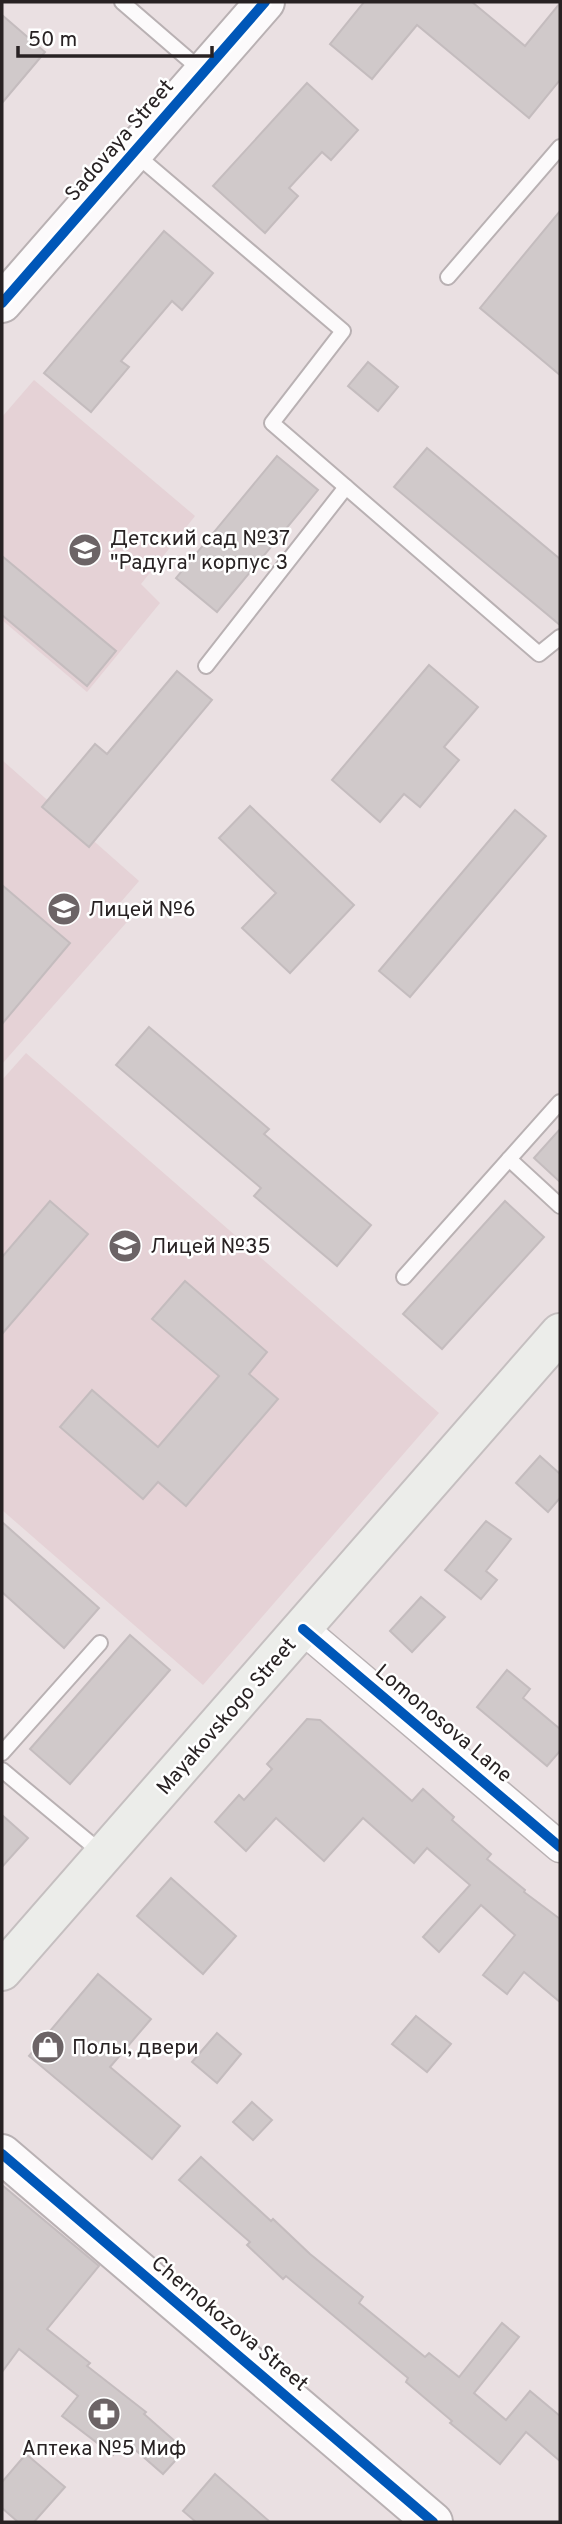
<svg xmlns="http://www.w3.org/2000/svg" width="562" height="2524" viewBox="0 0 562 2524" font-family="Overpass,sans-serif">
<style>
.built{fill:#e5d2d6}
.building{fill:#d0c9ca;stroke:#c4bcbe;stroke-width:2}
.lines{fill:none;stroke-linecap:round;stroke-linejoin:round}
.lane-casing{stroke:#b9b1b3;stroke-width:18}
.street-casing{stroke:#b9b1b3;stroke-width:33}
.secondary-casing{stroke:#b9b1b3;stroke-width:42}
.primary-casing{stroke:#c5bfc0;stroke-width:42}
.lane{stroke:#fcfafb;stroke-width:14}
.street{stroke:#fcfafb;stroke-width:30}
.secondary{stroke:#fcfafb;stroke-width:38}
.primary{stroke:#ecedea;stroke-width:38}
.cycleway-casing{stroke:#fff;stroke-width:15}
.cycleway{stroke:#0057b8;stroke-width:10}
.labels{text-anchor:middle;stroke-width:5;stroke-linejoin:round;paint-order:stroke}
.street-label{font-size:21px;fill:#282223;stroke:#fff}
.poi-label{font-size:21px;fill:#282223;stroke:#fff;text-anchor:start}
</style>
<rect width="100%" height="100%" fill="#eae0e2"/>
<g class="built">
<path d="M34 380 195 516 141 584 160 603 87 692 2 620V417Z"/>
<path d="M2 760 139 881 120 903 133 915 2 1064Z"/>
<path d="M26 1053 439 1413 203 1685 2 1510V1080Z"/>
</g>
<g class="building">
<path d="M364 2H472L525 46 560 3V80L529 118 417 25 372 79 330 44Z"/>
<path d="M2 15 45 52 2 103Z"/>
<path d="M307 83 358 130 331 160 322 152 289 188 298 196 265 233 213 186Z"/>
<path d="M560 211V375L480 308Z"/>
<path d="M164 231 213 273 182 310 172 301 121 361 129 367 91 412 44 373Z"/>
<path d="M368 362 398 387 378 411 348 386Z"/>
<path d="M427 448 560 559V625L394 487Z"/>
<path d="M277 456 318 490 217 612 176 578Z"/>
<path d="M2 556 116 651 87 686 2 615Z"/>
<path d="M429 665 478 707 444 747 459 760 420 807 404 794 380 822 332 780Z"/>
<path d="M177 671 212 700 89 847 42 807 95 744 107 754Z"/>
<path d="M250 806 354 905 290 973 242 928 276 893 219 838Z"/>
<path d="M515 810 546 836 410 997 379 971Z"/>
<path d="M2 885 70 943 2 1024Z"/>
<path d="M149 1027 269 1129 264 1134 371 1225 337 1266 254 1196 261 1188 116 1065Z"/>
<path d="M560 1129V1182L534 1158Z"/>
<path d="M50 1201 88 1234 2 1334V1257Z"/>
<path d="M505 1201 544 1237 442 1349 403 1314Z"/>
<path d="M185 1281 267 1352 249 1374 278 1399 186 1506 158 1482 143 1499 60 1427 92 1390 158 1447 219 1376 152 1319Z"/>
<path d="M540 1456 560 1474V1498L548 1512 516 1483Z"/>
<path d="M486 1521 511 1539 486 1571 497 1580 481 1599 445 1570Z"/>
<path d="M2 1522 99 1608 64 1648 2 1592Z"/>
<path d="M421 1597 445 1617 412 1652 390 1631Z"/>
<path d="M130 1635 170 1670 70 1784 30 1749Z"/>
<path d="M507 1670 530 1689 523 1698 560 1729V1751L547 1766 477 1707Z"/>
<path d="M307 1719 320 1720 412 1801 423 1789 454 1817 452 1820 491 1854 487 1859 525 1890 524 1892 560 1919V2002L524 1972 507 1994 483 1975 515 1935 481 1905 439 1952 423 1937 470 1885 427 1848 414 1863 363 1818 324 1861 276 1818 246 1851 215 1822 239 1795 244 1800 272 1769 267 1764Z"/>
<path d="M2 1815 28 1838 2 1867Z"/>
<path d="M171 1878 236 1936 203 1974 137 1916Z"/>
<path d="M98 1974 151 2019 110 2067 180 2126 152 2159 29 2056Z"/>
<path d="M416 2016 451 2044 427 2072 392 2044Z"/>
<path d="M217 2033 241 2054 217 2083 192 2062Z"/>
<path d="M252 2102 272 2120 253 2140 233 2122Z"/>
<path d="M201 2157 271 2221 273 2219 310 2254 363 2297 359 2303 425 2357 429 2353 459 2377 502 2323 519 2337 474 2393 506 2420 530 2391 560 2416V2461L526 2432 500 2464 450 2423 452 2421 406 2382 408 2378 286 2276 283 2279 247 2245 250 2242 179 2180Z"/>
<path d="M2 2185 99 2266 47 2329 90 2363 87 2366 146 2412 144 2414 185 2450 163 2474 124 2440 113 2455 62 2416 78 2396 19 2349 2 2372Z"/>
<path d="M26 2454 65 2487 34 2522H18L2 2508V2482Z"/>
<path d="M215 2474 270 2522H196L183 2511Z"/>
</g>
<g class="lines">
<defs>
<g id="lane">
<path d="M122 2 202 71"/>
<path d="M133 152 343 331 272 423 539 654 560 637"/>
<path d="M448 277 560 147"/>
<path d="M206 666 346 487"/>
<path d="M509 1159 560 1206"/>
<path d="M404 1277 560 1102"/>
<path d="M2 1753 100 1643"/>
<path d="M2 1770 103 1854"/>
</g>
<path id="street" d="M303 1629 560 1847"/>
<g id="secondary">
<path d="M2 303 265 2"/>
<path d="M2 2154 433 2522"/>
</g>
<path id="primary" d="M2 1971 560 1333"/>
</defs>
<use href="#lane" class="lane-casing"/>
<use href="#street" class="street-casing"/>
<use href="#secondary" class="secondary-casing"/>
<use href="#primary" class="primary-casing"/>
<use href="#lane" class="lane"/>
<use href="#street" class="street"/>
<use href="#secondary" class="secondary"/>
<use href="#primary" class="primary"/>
<defs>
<g id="cycleway">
<path d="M2 303 265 2"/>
<path d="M303 1629 560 1847"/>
<path d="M2 2154 433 2522"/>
</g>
</defs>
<use href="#cycleway" class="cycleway-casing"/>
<use href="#cycleway" class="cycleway"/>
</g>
<defs>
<symbol id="school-disc" viewBox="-11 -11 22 22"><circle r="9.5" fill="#6c6466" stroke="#fff"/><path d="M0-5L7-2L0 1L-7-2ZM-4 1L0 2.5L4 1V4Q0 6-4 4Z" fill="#fff"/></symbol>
<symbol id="shop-disc" viewBox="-11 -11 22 22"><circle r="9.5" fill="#6c6466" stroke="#fff"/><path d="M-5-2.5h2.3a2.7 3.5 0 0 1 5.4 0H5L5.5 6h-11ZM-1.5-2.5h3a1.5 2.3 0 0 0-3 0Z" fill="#fff"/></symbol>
<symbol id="pharmacy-disc" viewBox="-11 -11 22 22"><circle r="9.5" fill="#6c6466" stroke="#fff"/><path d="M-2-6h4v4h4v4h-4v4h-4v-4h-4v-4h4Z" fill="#fff"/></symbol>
</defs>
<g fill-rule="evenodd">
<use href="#school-disc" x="66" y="531" width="38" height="38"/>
<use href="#school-disc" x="45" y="890" width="38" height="38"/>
<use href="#school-disc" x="106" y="1227" width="38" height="38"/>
<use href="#shop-disc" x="29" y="2028" width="38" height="38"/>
<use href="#pharmacy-disc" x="85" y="2395" width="38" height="38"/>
</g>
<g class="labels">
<g class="street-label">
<text transform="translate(119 140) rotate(-49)" y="7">Sadovaya Street</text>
<text transform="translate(226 1716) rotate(-49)" y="7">Mayakovskogo Street</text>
<text transform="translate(444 1723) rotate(40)" y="7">Lomonosova Lane</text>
<text transform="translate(230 2323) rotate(40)" y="7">Chernokozova Street</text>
</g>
<g class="poi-label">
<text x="110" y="545">Детский сад №37<tspan x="110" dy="24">"Радуга" корпус 3</tspan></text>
<text x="88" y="916">Лицей №6</text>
<text x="150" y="1253">Лицей №35</text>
<text x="72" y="2054">Полы, двери</text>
<text x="104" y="2455" text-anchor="middle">Аптека №5 Миф</text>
</g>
</g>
<rect width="562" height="2524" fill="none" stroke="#282223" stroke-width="7"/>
<path d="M18 46v10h194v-10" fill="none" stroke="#282223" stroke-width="3.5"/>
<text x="28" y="46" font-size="21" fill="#282223" stroke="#ffffff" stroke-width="5" paint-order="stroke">50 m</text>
</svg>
